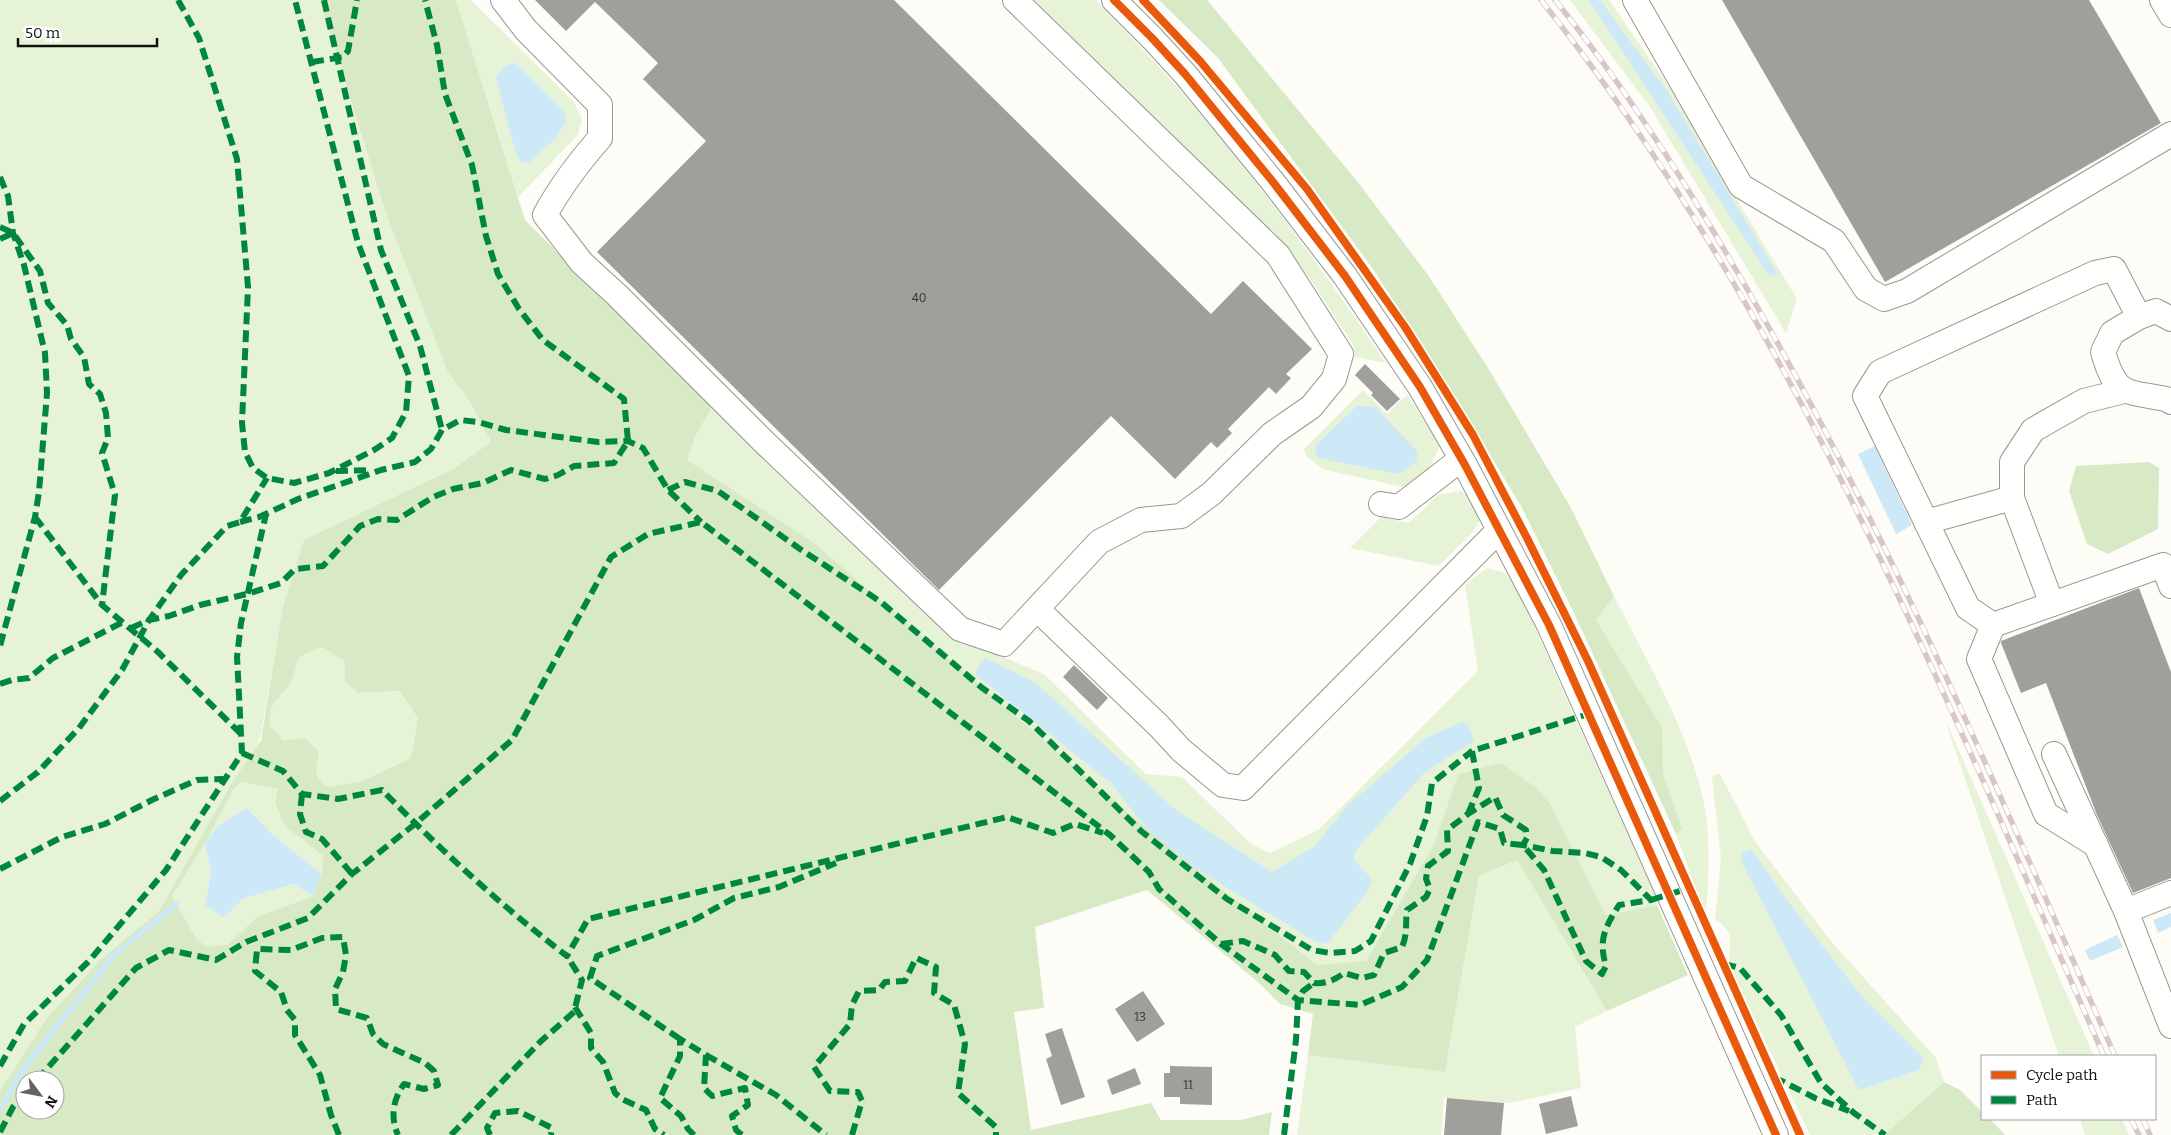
<svg xmlns="http://www.w3.org/2000/svg" width="2171" height="1135" viewBox="0 0 2171 1135" font-family="Bitter,serif">
<style>
.green{fill:#e7f3d7}
.forest{fill:#d8eac5;fill-rule:evenodd}
.water{fill:#cde8f7}
.lines{fill:none;stroke-linecap:round;stroke-linejoin:round}
.stream{stroke:#cde8f7;stroke-width:5.5}
.building{fill:#a19f9c}
.minor-casing{stroke:#979795;stroke-width:26}
.minor{stroke:#fffffe;stroke-width:24}
.rail-casing{stroke:#d9c6c7;stroke-width:5.5}
.rail{stroke:#fff;stroke-width:4;stroke-dasharray:11;stroke-linecap:butt}
.quiet{stroke:#00873e;stroke-width:6;stroke-dasharray:12 6;stroke-linecap:butt}
.cycleway-casing{stroke:#fff;stroke-width:11}
.cycleway{stroke:#e8590c;stroke-width:8}
.labels{text-anchor:middle;stroke-width:5;stroke-linejoin:round;paint-order:stroke}
.number-label{font-size:12px;fill:#353434}
</style>
<rect width="100%" height="100%" fill="#fdfcf7"/>
<g class="green">
<path d="M0 0H320L386 214 448 373 466 395 491 442 453 469 304 541 282 610 261 734 257 746 231 784 159 911 100 960 46 1019 0 1091Z"/>
<path d="M456 0H471L574 102 582 119 578 135 518 197Z"/>
<path d="M1034 0H1096L1102 6C1134 41 1167 74 1197 110 1265 190 1327 276 1386 363L1354 357 1353 344 1309 277 1278 242Z"/>
<path d="M1570 0H1609L1669 87 1797 299 1786 333 1650 107Z"/>
<path d="M1363 390 1387 414 1407 395 1440 445C1431 465 1425 480 1403 487L1322 469 1306 456 1304 449Z"/>
<path d="M712 407 947 634 1044 674 1146 774 1182 777 1251 844 1270 853 1318 830 1478 671 1465 585 1487 568 1503 572 1517 585 1570 707 1655 893 1657 905 1606 915 1552 807 1458 774 1434 844 1366 962 1317 965 1146 828 813 542 687 460 696 435Z"/>
<path d="M1461 491 1474 500 1482 516 1472 533 1439 566 1350 548 1381 517 1409 523 1438 495Z"/>
<path d="M1614 596C1646 659 1694 741 1705 810 1711 845 1708 881 1706 917L1676 834 1682 829 1663 773 1661 728 1596 620Z"/>
<path d="M322 647 345 662V682L358 693 399 691 418 718 411 758 362 781 328 787 319 782 305 738 283 740 270 725V709L292 681 299 657Z"/>
<path d="M1944 717 2094 1056H2059Z"/>
<path d="M1720 774 1756 843 1831 941 1936 1058 1944 1082 1884 1135H1810L1729 965 1730 934 1721 923 1715 920 1721 858 1712 776Z"/>
<path d="M241 782 278 789 285 826 323 856 322 874 274 836 247 808 205 844 211 873 205 905 224 918 244 898 294 884 313 896 257 917 228 944 206 947 194 935 172 896 205 844 233 790Z"/>
<path d="M1517 860 1607 1011 1575 1027 1581 1088 1509 1103 1444 1098 1441 1135H1297L1308 1055 1445 1072 1479 876Z"/>
<path d="M2080 1119H2122L2129 1135H2085Z"/>
</g>
<g class="forest">
<path d="M320 0H456L525 220 712 407 696 435 687 460 813 542 1146 828 1317 965 1366 961 1434 844 1458 774 1501 763 1538 789 1552 807 1606 915 1657 905 1688 975 1607 1011 1517 860 1479 876 1445 1072 1308 1055 1313 1014 1280 1004 1259 983 1147 890 1035 927 1044 1008 1014 1012 1031 1130 1151 1103 1161 1120H1241L1272 1112 1269 1135H0V1091L46 1019 100 960 159 911 231 784 261 740 282 610 304 540 453 469 491 442 466 395 448 373 386 214ZM322 647 345 662V682L358 693 399 691 418 718 411 758 362 781 328 787C312 777 316 769 319 752L305 738 283 740 270 725V709L292 681 299 657ZM241 782 278 789 275 803 285 826 323 856 322 874 313 896 257 917 228 944 206 947 194 935 172 896 205 844 233 790ZM25 1080H55V1110H25Z"/>
<path d="M1159 0H1207L1357 181 1428 275 1488 368 1571 508 1614 596 1596 620 1662 728 1663 773 1682 829 1676 834 1573 611 1521 506 1451 390 1373 269 1218 58Z"/>
<path d="M2149 462 2159 468 2158 529 2108 554 2087 544 2069 491 2076 466Z"/>
<path d="M1944 1082 1960 1090 1982 1112V1119H1990L2005 1135H1884Z"/>
</g>
<g class="water">
<path d="M1589 0H1600L1667 91 1777 273 1770 277Z"/>
<path d="M516 63 564 111 566 121 556 138 529 163 520 161 515 151 496 77 505 66Z"/>
<path d="M1357 406 1375 407 1418 452 1416 462 1399 474 1318 458 1315 450 1317 444Z"/>
<path d="M1875 446 1912 525 1896 534 1858 454Z"/>
<path d="M986 658 1037 684 1177 811 1272 872 1314 847 1348 805 1426 738 1462 722 1468 725 1474 741 1425 772 1357 849 1353 859 1372 879 1368 891 1327 944 1314 941 1198 870 1146 828 1111 783 975 674 980 663Z"/>
<path d="M247 808 274 836 322 874 313 896 294 884 244 898 224 918 205 905 211 873 205 844 218 826Z"/>
<path d="M1751 849 1784 896 1860 994 1923 1057 1919 1070 1859 1090 1742 863 1741 853Z"/>
<path d="M2171 913V927L2158 933 2153 920Z"/>
<path d="M2117 935 2123 947 2090 961 2085 950Z"/>
</g>
<g class="lines">
<path class="stream" d="M0 1109 24 1068 112 957 176 904"/>
</g>
<g class="building">
<path d="M535 0H894L1211 314 1243 281 1312 349 1286 374 1291 378 1276 394 1269 387 1228 429 1232 433 1217 448 1211 442 1175 479 1111 416 939 590 597 252 706 141 643 79 658 63 595 2 566 31Z"/>
<path d="M1722 0H2089L2161 123 1885 282Z"/>
<path d="M1365 364 1400 399 1387 411 1371 395 1373 393 1355 375Z"/>
<path d="M2139 588 2171 672V878L2133 893 2097 815 2046 683 2021 693 2001 643V641Z"/>
<path d="M1074 665 1108 698 1097 710 1063 677Z"/>
<path d="M1143 991 1165 1024 1137 1042 1115 1009Z"/>
<path d="M1062 1028 1085 1097 1061 1105 1046 1059 1052 1056 1045 1034Z"/>
<path d="M1170 1066 1212 1067V1105L1180 1104V1097H1164V1073H1170Z"/>
<path d="M1135 1068 1141 1084 1112 1095 1107 1080Z"/>
<path d="M1571 1096 1578 1126 1546 1134 1539 1104Z"/>
<path d="M1447 1098 1504 1103 1501 1135H1444Z"/>
</g>
<g class="lines">
<defs>
<g id="minor">
<path d="M503 0 526 30 600 105V138C579 162 560 187 545 215L582 263 617 295 763 441 960 629 1004 644 1099 542 1141 520 1181 516 1211 494 1272 434 1311 407 1334 379 1341 354 1278 255 1015 0"/>
<path d="M1114 0 1152 38 1185 74 1273 182 1345 276 1420 387 1465 465 1549 625 1776 1135"/>
<path d="M1635 0 1741 186 1834 241 1866 289 1884 299 1907 291 2171 134"/>
<path d="M2162 0 2171 15"/>
<path d="M2139 317 2156 311 2171 319"/>
<path d="M1381 504 1399 507 1461 459"/>
<path d="M1926 522 2012 498"/>
<path d="M2052 604 2012 498V462L2033 430 2084 401 2124 391"/>
<path d="M1037 609 1159 726 1181 750 1223 785 1243 788 1499 530"/>
<path d="M1993 625 1968 608 1865 396 1880 372 2095 273 2114 269 2139 317 2112 333 2103 352C2116 396 2124 391 2166 399L2171 402"/>
<path d="M2054 754 2126 911"/>
<path d="M2096 845 2046 814 1979 659 1993 625 2163 565 2171 586"/>
<path d="M2171 893 2126 911 2171 1026"/>
</g>
</defs>
<use href="#minor" class="minor-casing"/>
<use href="#minor" class="minor"/>
<defs>
<g id="rail">
<path d="M1541 0C1790 313 1944 693 2104 1056"/>
<path d="M1555 0C1634 98 1701 207 1763 317 1898 555 2005 806 2115 1056"/>
<path d="M2131 1119 2139 1135"/>
<path d="M2143 1119 2150 1135"/>
</g>
</defs>
<use href="#rail" class="rail-casing"/>
<use href="#rail" class="rail"/>
<g class="quiet">
<path d="M178 0 199 38 237 159 248 287 242 423 245 452 253 468 267 478 294 483 329 473 374 450 392 438 406 412 409 376 358 243 295 0"/>
<path d="M324 0 381 250 420 346 442 430"/>
<path d="M312 62 343 57 348 51 357 0"/>
<path d="M0 177 8 196 13 233 24 265 45 353 47 393 39 492 35 517 0 646"/>
<path d="M0 227 13 233 40 271 48 303 67 325 71 339 84 357 89 384 100 394 106 413 108 438 102 453 115 495 102 605"/>
<path d="M0 239 13 233"/>
<path d="M336 471 371 470"/>
<path d="M668 490 685 482 718 491 800 549 881 602 981 687 1029 721 1141 831 1227 899 1312 950 1330 953 1355 951 1371 941 1410 864 1427 816 1432 783 1472 751"/>
<path d="M35 517 102 605 158 652 241 734"/>
<path d="M240 522 259 517 298 499 381 470 415 462 431 449 442 430 460 420 478 422 506 430 598 442 628 441 643 448 668 490 701 522"/>
<path d="M131 628 149 620 169 616 200 605 247 594 281 583 295 569 323 566 360 526 378 519 397 520 433 497 453 489 483 483 511 470 545 479 558 475 574 466 614 463 628 441 624 399 543 340 519 309 498 274 486 236 472 165 445 94 437 45 425 0"/>
<path d="M0 684 12 680 29 678 53 658 123 622"/>
<path d="M242 753 283 771 302 794 338 799 382 790C440 849 501 906 567 956L588 919 1007 817 1053 833 1075 824 1103 833"/>
<path d="M302 794 300 814 306 832 322 839 352 874"/>
<path d="M0 801 38 772 79 728 122 670 149 620 181 575 227 526 240 522 267 478"/>
<path d="M1468 814 1479 788 1472 751 1588 714"/>
<path d="M0 869 62 837 105 824 152 800 197 780 224 779"/>
<path d="M1651 900 1690 888"/>
<path d="M1724 964 1740 968 1781 1015 1821 1083 1854 1113 1885 1135"/>
<path d="M575 1007 591 1033V1048L603 1062 615 1093 622 1099 646 1110 655 1129 664 1135"/>
<path d="M680 1039 590 978 597 956 694 920 734 898 779 887 836 863"/>
<path d="M706 1055 776 1095 826 1135"/>
<path d="M0 1066 24 1024 89 961 166 870 242 753 237 657 241 623 266 514"/>
<path d="M1774 1077 1815 1098 1849 1111"/>
<path d="M37 1080 136 968 169 950 216 960 246 942 308 918 352 874 415 824 512 740 611 557 648 534 701 522 1110 835 1149 872 1159 889 1221 944 1298 1000 1360 1005 1402 987 1427 960 1478 822 1500 829 1504 843 1523 845 1544 870 1586 961 1602 974 1606 966C1598 939 1605 928 1619 905L1651 900 1621 870 1601 857 1585 853 1553 851 1523 845 1527 838 1526 830 1503 815 1495 797 1468 814 1447 830 1448 851 1428 866 1426 879 1430 889 1426 897 1407 910C1405 925 1408 933 1402 947L1384 953 1374 975 1362 978 1344 973C1335 980 1326 984 1314 983L1304 972 1289 971 1275 955 1243 941 1221 944"/>
<path d="M0 1132 13 1107 25 1094"/>
<path d="M339 1135 331 1115 320 1075 295 1035V1020L287 1010 281 992 255 971 257 949 291 950 322 938 343 937 346 955 343 972 335 989 336 1009 367 1018 373 1034 383 1044 425 1063 434 1071 438 1085 424 1089 404 1084C393 1099 390 1117 398 1135"/>
<path d="M451 1135 540 1042 574 1012 582 980 567 956"/>
<path d="M490 1135 487 1128 495 1113 518 1111 552 1128 551 1135"/>
<path d="M694 1135 688 1129 681 1116 660 1098 680 1056V1039L706 1055 704 1088 712 1096 745 1088 748 1105 732 1116 736 1130 742 1135"/>
<path d="M852 1135 862 1101 858 1092 830 1091 814 1067 850 1024 852 1005 859 991 879 990 885 982 905 981 916 958 936 967 934 993 954 1005 965 1044 958 1093 996 1127V1135"/>
<path d="M1284 1135 1296 1040 1298 1000 1303 991 1314 983"/>
</g>
<defs>
<g id="cycleway">
<path d="M1114 0 1152 38 1185 74 1273 182 1345 276 1420 387 1465 465 1549 625 1776 1135"/>
<path d="M1143 0 1200 61 1307 189 1405 327 1473 435 1527 538 1588 661 1800 1135"/>
</g>
</defs>
<use href="#cycleway" class="cycleway-casing"/>
<use href="#cycleway" class="cycleway"/>
</g>
<g class="labels">
<g class="number-label">
<text x="919" y="302">40</text>
<text x="1140" y="1021">13</text>
<text x="1188" y="1089">11</text>
</g>
</g>
<rect x="1981" y="1055" width="175" height="65" fill="#ffffff" stroke="#a0a0a0"/>
<rect x="1991" y="1071" width="25" height="8" fill="#e8590c" stroke="#a0a0a0"/>
<text x="2026" y="1080" font-size="15" fill="#111111">Cycle path</text>
<rect x="1991" y="1096" width="25" height="8" fill="#00873e" stroke="#a0a0a0"/>
<text x="2026" y="1105" font-size="15" fill="#111111">Path</text>
<g transform="translate(40 1095) rotate(122)"><circle r="24" fill="#ffffff" stroke="#a0a0a0"/>
<path d="M0-4L9 19L0 12L-9 19Z" fill="#646362"/>
<text y="-8" font-size="14" font-weight="bold" text-anchor="middle" fill="#111111">N</text>
</g>
<path d="M18 38v8h139v-8" fill="none" stroke="#111111" stroke-width="2.5"/>
<text x="25" y="38" font-size="15" fill="#111111" stroke="#ffffff" stroke-width="4" paint-order="stroke">50 m</text>
</svg>
